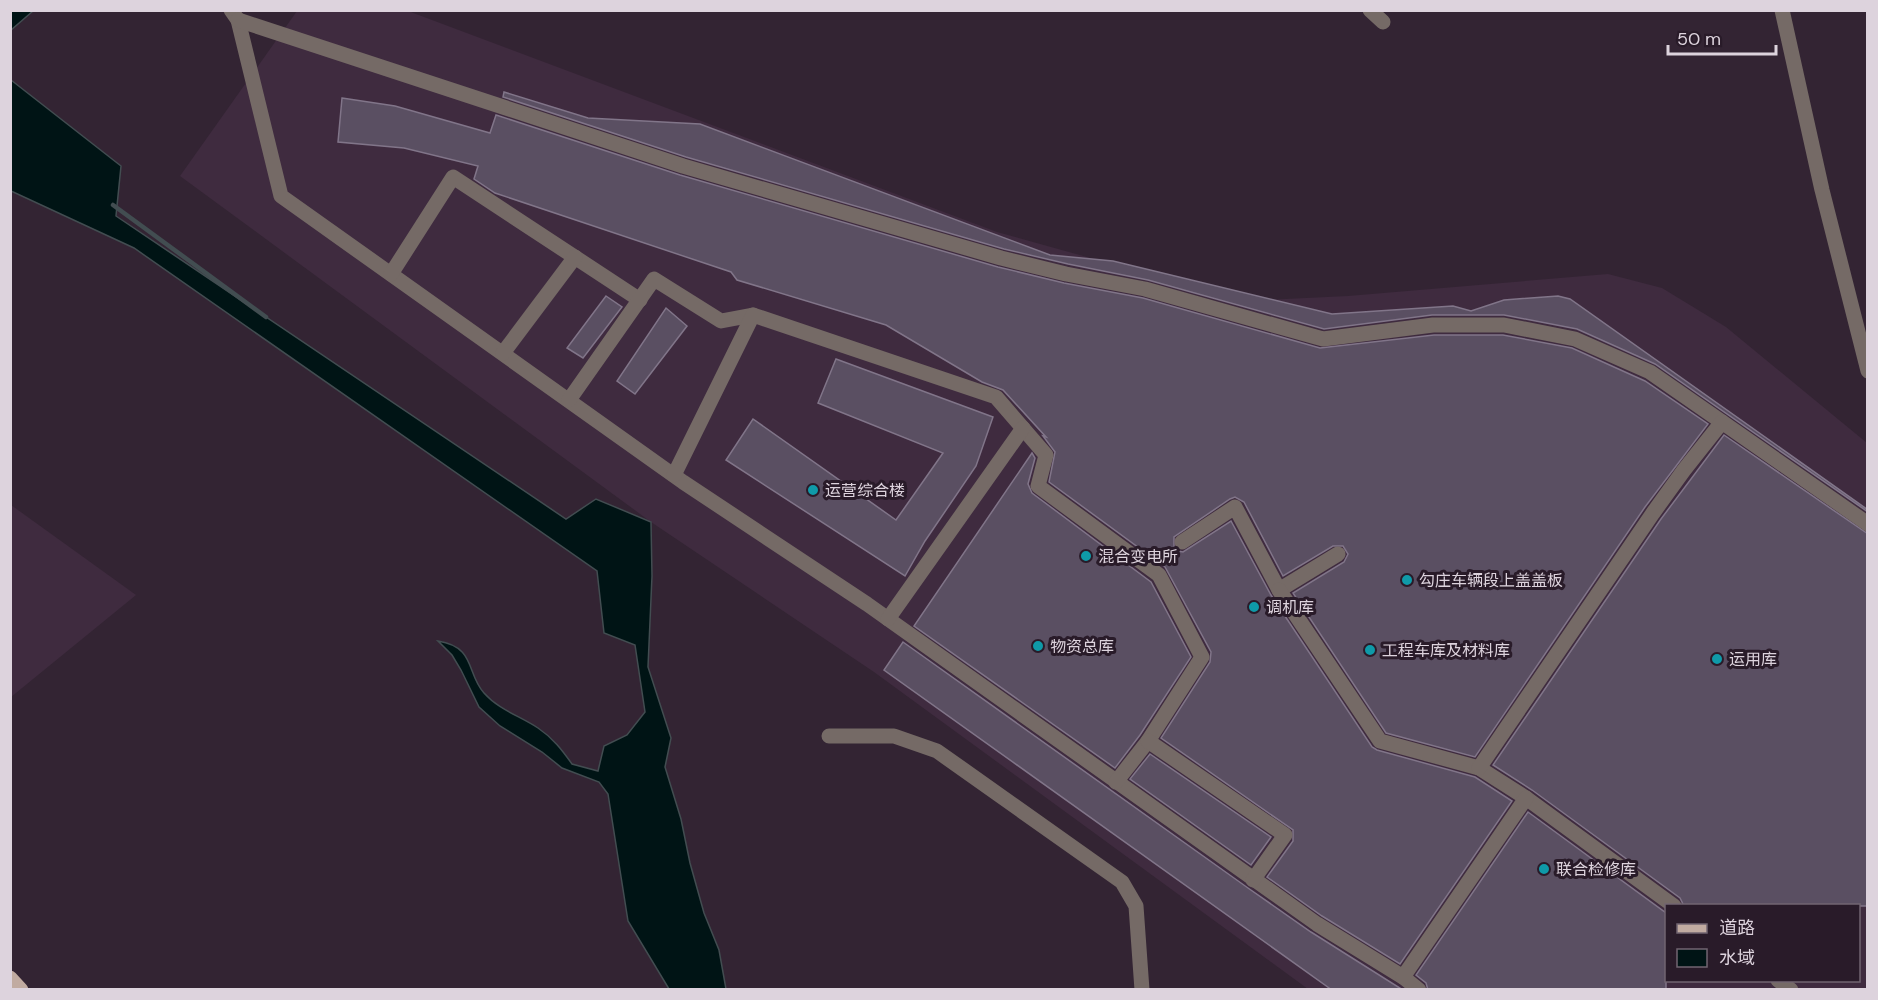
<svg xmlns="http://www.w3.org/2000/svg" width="1878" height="1000" viewBox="0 0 1878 1000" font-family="'DM Sans','Noto Sans SC',sans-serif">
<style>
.built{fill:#3f2b3f;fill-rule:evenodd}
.water{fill:#001415;stroke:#424d51;stroke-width:1.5}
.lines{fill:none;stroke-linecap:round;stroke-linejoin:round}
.stream{stroke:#424d51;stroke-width:4.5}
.building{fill:#5a4f62;stroke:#817589;stroke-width:1.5}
.minor{stroke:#756a66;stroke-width:15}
.major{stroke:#c1aba1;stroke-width:15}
.culture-dot{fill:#0f9aa8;stroke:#291b29;stroke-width:2}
.labels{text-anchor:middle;stroke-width:6;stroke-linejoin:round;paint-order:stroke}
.poi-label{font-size:16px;fill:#ddd3dd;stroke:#291b29;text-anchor:start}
</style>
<rect width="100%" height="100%" fill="#332433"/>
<g class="built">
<path d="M297 11H408L997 232 1245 301 1348 296 1608 274 1662 288 1726 327 1867 443V989H1308L874 672 651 522 180 176ZM1666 906H1858V980H1666Z"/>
<path d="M11 505 136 595 11 697Z"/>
</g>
<g class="water">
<path d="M11 10H33V11L11 30Z"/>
<path d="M11 80 121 166 116 216 566 519 596 499 651 522 652 576 648 667 671 738 665 767 681 819 690 863 704 913 719 950 726 989H669L628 921 608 794 599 782 562 768 542 752 500 726 479 707 461 670 452 655 438 641C476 647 466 673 484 693 499 710 520 716 538 728 553 738 562 750 572 764L598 771 604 746 627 735 645 712 635 645 604 633 597 571 134 248 11 191Z"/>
</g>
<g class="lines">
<path class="stream" d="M113 205 266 317"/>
</g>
<g class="building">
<path d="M504 92 588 118 700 124 1050 255 1113 261 1332 314 1453 306 1471 311 1504 300 1558 296 1570 299 1868 510V512L1655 364 1577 329 1504 315H1432L1324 329 1148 280 1068 264 1004 249 686 157 503 97Z"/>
<path d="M342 98 395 106 490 133 496 115 680 175 998 267 1064 283 1143 298 1320 348 1434 335H1503L1572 348 1645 381 1708 424 1645 507 1475 757 1386 733 1293 593 1344 562 1348 554 1343 546H1333L1283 576 1244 502 1235 497 1230 499 1174 537V547L1178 551 1183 552 1231 521 1271 595 1372 747 1377 750 1475 777 1512 801 1400 964 1322 916 1267 877 1293 841V830L1161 738 1210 662 1211 652 1165 567 1049 482 1055 452 1043 436 1046 437 1003 390 982 382 886 325 737 280 731 272 495 193 474 179 478 166 404 148 338 142Z"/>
<path d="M606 296 622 307 583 358 567 348Z"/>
<path d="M666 308 687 326 635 394 617 381Z"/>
<path d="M836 359 993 417 976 466 925 541 905 576 726 460 753 419 896 520 943 453 818 403Z"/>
<path d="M1724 435 1868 534V906H1684L1680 898 1532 790 1493 765 1661 519Z"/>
<path d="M1032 453 1035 458 1028 484 1032 493 1151 582 1191 657 1140 735 1115 768 914 626Z"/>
<path d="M903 642 1248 888 1311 932 1403 990H1332L884 670Z"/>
<path d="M1150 754 1271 837 1251 865 1130 779Z"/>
<path d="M1528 812 1666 913V990H1428L1426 983 1416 975Z"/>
</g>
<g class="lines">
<g class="minor">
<path d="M231 10 238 20 281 196 683 482 867 604 1317 924 1403 977"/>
<path d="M1370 10 1383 22"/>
<path d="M1782 10 1822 190 1868 371"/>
<path d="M238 20 683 166 1001 258 1066 274 1145 289 1323 339 1433 325H1504L1575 339 1650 372 1722 422"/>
<path d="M391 274 453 177 640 300"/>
<path d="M503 353 575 257"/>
<path d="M569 400 654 279 721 321 753 315"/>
<path d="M674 475 753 315 996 397 1046 455 1038 486 1159 575 1202 657 1148 741 1116 782"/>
<path d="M1182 542 1235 507 1279 590 1338 554"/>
<path d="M1279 590 1380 741 1479 768 1526 798 1674 906"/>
<path d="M888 619 1023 428"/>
<path d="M829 736H894L937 751 1122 882 1136 906 1142 990"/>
<path d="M1148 741 1285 835 1253 880"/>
<path d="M1479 768 1653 513 1684 470 1722 422 1868 524"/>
<path d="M1778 980 1791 990"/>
<path d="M1419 990 1403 977 1526 798"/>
</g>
<path class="major" d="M10 978 21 990"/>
</g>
<g class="culture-dot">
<circle cx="813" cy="490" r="6"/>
<circle cx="1086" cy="556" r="6"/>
<circle cx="1407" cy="580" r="6"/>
<circle cx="1254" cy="607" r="6"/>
<circle cx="1038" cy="646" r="6"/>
<circle cx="1370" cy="650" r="6"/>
<circle cx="1717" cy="659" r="6"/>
<circle cx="1544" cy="869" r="6"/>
</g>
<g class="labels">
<g class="poi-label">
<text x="825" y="496">运营综合楼</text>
<text x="1098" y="562">混合变电所</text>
<text x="1419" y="586">勾庄车辆段上盖盖板</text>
<text x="1266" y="613">调机库</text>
<text x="1050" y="652">物资总库</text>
<text x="1382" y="656">工程车库及材料库</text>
<text x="1729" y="665">运用库</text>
<text x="1556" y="875">联合检修库</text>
</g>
</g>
<rect width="1878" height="1000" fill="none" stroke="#ddd3dd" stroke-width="24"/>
<rect x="1665" y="904" width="195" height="78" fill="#291b29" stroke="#716571" stroke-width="1.5"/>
<rect x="1677" y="924" width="30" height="9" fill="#c1aba1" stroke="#716571" stroke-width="1.5"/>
<text x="1719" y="934" font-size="18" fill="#ddd3dd">道路</text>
<rect x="1677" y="949" width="30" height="18" fill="#001415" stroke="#716571" stroke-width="1.5"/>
<text x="1719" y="964" font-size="18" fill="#ddd3dd">水域</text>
<path d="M1668 45v9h108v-9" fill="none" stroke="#ddd3dd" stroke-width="3"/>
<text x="1677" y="45" font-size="18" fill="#ddd3dd" stroke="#291b29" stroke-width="4.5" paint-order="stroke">50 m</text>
</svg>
